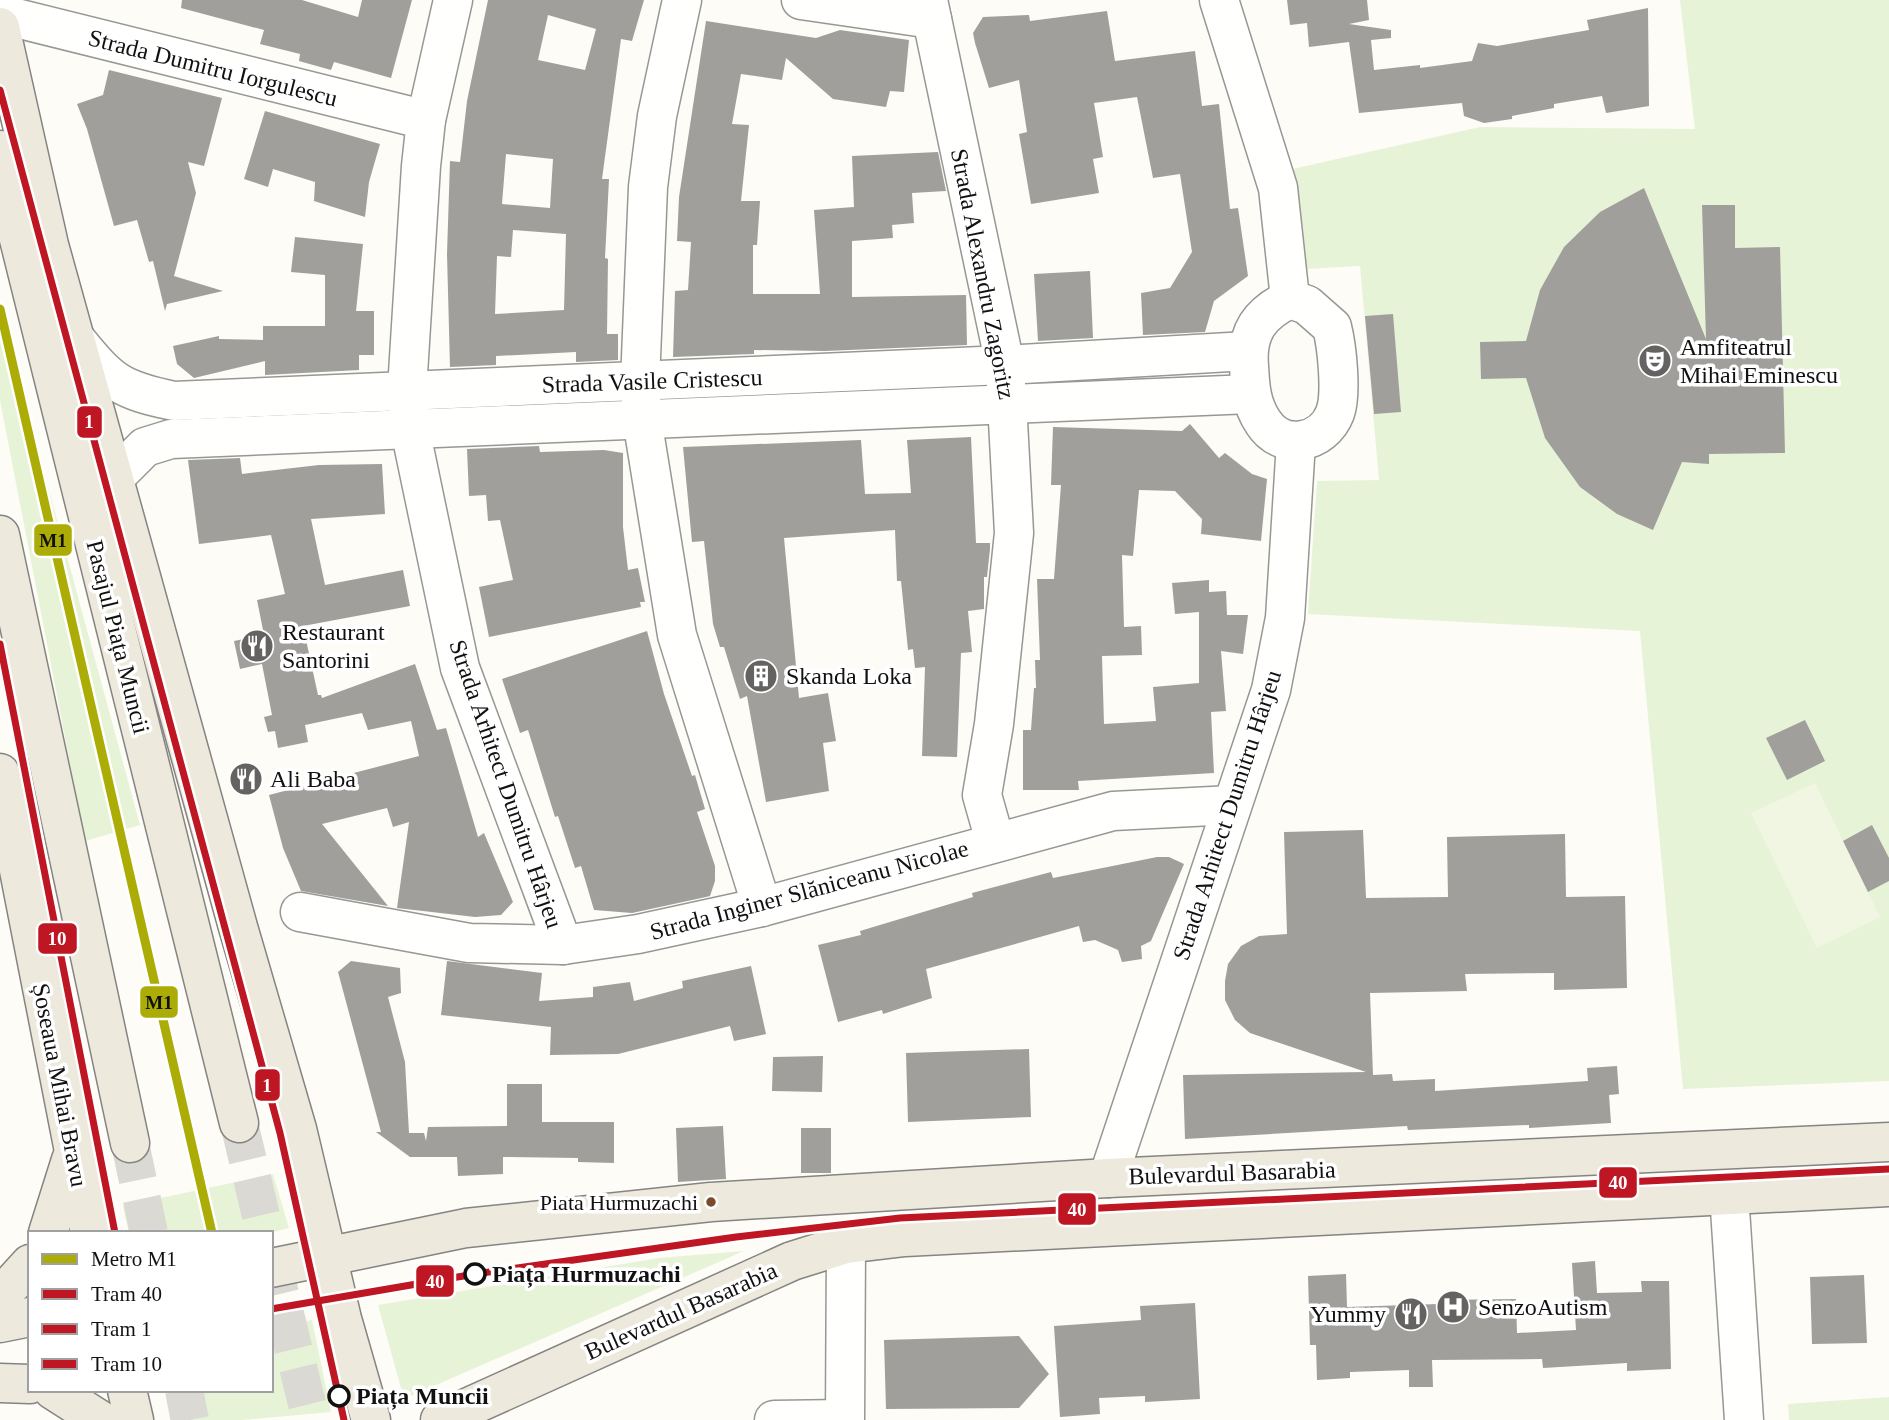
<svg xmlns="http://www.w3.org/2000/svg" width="1889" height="1420" viewBox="0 0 1889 1420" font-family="Georgia,serif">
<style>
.green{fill:#e7f3d7}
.pitch{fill:#f0f6e1}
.building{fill:#a19f9c;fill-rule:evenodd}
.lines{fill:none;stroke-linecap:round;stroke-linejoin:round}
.major-tunnel{stroke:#dad9d4;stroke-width:38;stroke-dasharray:38 19;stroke-linecap:butt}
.minor-casing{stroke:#979795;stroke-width:41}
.major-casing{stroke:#858482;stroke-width:41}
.minor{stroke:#fffffe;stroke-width:38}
.major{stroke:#ede9dc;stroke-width:38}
.tram-1-casing{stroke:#fff;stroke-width:12}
.tram-2-casing{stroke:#fff;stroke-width:12}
.tram-3-casing{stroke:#fff;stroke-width:12}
.tram-1{stroke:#be1622;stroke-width:7}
.tram-2{stroke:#be1622;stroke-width:7}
.tram-3{stroke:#be1622;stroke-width:7}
.metro-1-casing{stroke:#fff;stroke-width:14}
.metro-1{stroke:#acac06;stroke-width:9}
.bus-dot{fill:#7a4b2a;stroke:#fff;stroke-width:2.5}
.stop-dot{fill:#fff;stroke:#111;stroke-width:3.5}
.labels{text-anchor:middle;stroke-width:7;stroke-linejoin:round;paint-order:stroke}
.bus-label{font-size:22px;fill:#111;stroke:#fff;text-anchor:end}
.street-label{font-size:24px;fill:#111;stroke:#fff}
.poi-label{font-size:24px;fill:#111;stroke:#fff;text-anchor:start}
.stop-label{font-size:24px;font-weight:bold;fill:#111;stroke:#fff;text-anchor:start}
.line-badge{stroke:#fff;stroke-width:2.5}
.badge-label{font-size:19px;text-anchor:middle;font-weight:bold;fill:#fff}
.pale-badge-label{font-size:19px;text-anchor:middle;font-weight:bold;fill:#111}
</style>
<rect width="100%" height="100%" fill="#fdfcf7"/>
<g class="green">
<path d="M1680 0H1889V1081L1683 1089 1640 631 1308 614 1317 481 1379 480 1360 266 1306 269 1288 170 1480 127 1695 129Z"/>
<path d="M0 310 140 825 85 841 0 400Z"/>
<path d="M273 1174 289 1228 270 1233H129L123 1206Z"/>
<path d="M744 1251 404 1399 378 1305 659 1258Z"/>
<path d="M312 1320 331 1412 242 1420H170L165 1390H271V1327Z"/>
<path d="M1889 1397V1420H1789L1788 1404Z"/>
</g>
<path class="pitch" d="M1815 783 1880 917 1817 948 1751 813Z"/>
<g class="building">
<path d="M182 0H302L358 17 362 0H412L391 78 334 62 331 70 299 61 300 54 260 44 264 30 181 8Z"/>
<path d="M488 0H644L632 41 621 39 602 179H609L605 258 608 259 607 334H618V360L576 362V352L496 356V365L450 367 447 254 450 161 460 162 467 101ZM548 15 596 29 585 70 538 60ZM506 154 553 159 550 208 502 204ZM513 230 566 234 564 310 495 314 497 256 511 257Z"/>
<path d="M1287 0H1367L1369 20 1349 24 1391 30V38L1371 40 1374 70 1420 65V68L1472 61 1478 43 1497 46 1589 30 1587 20 1648 8 1649 106 1606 113 1602 96 1554 104V108L1512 116V119L1484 123 1464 116 1462 103 1359 113 1349 42 1309 47 1307 23 1290 25Z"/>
<path d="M1107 11 1115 61 1195 51 1202 106 1219 104 1230 209 1238 208 1248 276 1214 301 1205 332 1143 335 1141 293 1170 288 1192 252 1180 174 1153 178 1137 97 1094 103 1103 157 1093 159 1099 193 1031 204 1019 134 1027 132 1019 80 989 88 975 43 973 33 983 17 1029 15 1030 21Z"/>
<path d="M706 21 816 38 840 30 909 40 904 92 890 91 886 107 833 99 786 58 782 80 741 74 732 124 749 125 741 201H760L757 245H753V294H820L814 210 854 207 852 156 938 152 946 191 912 193 914 223 892 225 893 238 852 241V297L966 295 967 345 825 351 754 350V354L673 357 675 291 688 290 691 242 677 241 679 197Z"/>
<path d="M109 70 222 98 204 166 188 162 196 193 174 276 223 291 167 304 165 311 153 261 149 262 137 220 114 226 87 129 77 104 103 95Z"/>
<path d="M265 111 380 144 369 182 365 217 314 201 315 182 273 169 268 187 244 179Z"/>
<path d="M1644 188 1706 339 1702 205H1735V248L1780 247 1785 453 1709 454V464L1682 462 1653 530 1617 514 1580 487 1545 438 1526 378 1481 379 1480 342 1526 341 1540 290 1564 247 1600 212Z"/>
<path d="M295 237 363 244 356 311H374V355H359V370L265 375V361L194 378 177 364 173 346 219 336V339L263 340V326H325V275L291 272Z"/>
<path d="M1090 271 1093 338 1038 341 1034 274Z"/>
<path d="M1393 314 1401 412 1374 414 1365 316Z"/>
<path d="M1190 424 1219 458 1225 453 1252 474 1267 479 1261 541 1201 534 1202 519 1175 491 1139 490 1133 556 1122 555 1124 627 1141 626 1142 655 1102 656 1104 724 1156 721 1153 687 1199 683V612L1175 614 1172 583 1209 580V592L1226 591 1227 615H1248L1243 654 1221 651 1226 711 1211 712 1214 773 1078 781 1079 790H1023V730H1031L1034 688H1036L1035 660H1040L1037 579H1054L1061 485H1051L1053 427 1182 431Z"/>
<path d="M971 437 976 543H990V549L987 577H984V609L968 611 972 652 961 653 957 757 922 756 925 667 915 668 913 649 908 650 901 581H897L895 530 784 538 799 698 828 693 836 741 823 743 829 791 766 802 747 696 740 699 724 647H720L713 624 704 541 692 542 683 447 861 440 865 494 911 493 907 440Z"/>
<path d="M539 446 540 452 604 450 623 453V527L628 570 638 568 645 602H640L641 607 489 637 479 587 513 580 500 520 488 521 486 495 469 496 467 449Z"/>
<path d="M240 458 242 474 319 465 382 464 385 514 311 519 325 585 403 570 410 606 303 626 318 695H321L322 698 415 664 437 730 446 728 478 837 484 833 513 902 501 915 475 917 397 908 409 822 393 827 387 808 322 824 388 906 301 891 283 848 269 795 419 756 411 721 368 730 362 713 305 725 308 742 278 748 275 731 268 732 264 717 272 715 262 664 240 669 234 641 264 635 257 600 285 594 271 535 199 544 188 460Z"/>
<path d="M647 631 664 694 692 776 695 775 705 809 697 812 715 866V881L710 896 706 897 632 913 594 910 581 866 575 868 558 816 555 817 528 730 520 733 502 679Z"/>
<path d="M1805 720 1825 761 1787 780 1766 738Z"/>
<path d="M1872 825 1889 858V881L1868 892 1843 841Z"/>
<path d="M1363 830 1366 898 1448 897 1447 837 1565 834 1566 897 1625 896 1627 988 1554 990V973L1465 974 1467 991 1370 993 1373 1075 1392 1074 1393 1081 1435 1079V1091L1588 1081 1587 1068 1617 1066 1619 1094 1609 1095 1611 1123 1529 1128V1125L1408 1130 1407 1126 1185 1139 1183 1075 1366 1072 1250 1033 1235 1020 1225 1000V981L1228 964 1241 946 1259 936 1287 934 1284 832Z"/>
<path d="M1157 857H1169L1184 864 1151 941 1141 946 1142 959 1122 962 1118 950 1095 940 1083 942 1079 926 926 969 932 998 883 1014 882 1010 838 1022 818 945 861 935 860 931 973 897 972 893 1051 872 1053 878Z"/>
<path d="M351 961 400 968 401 993 388 997 405 1062 409 1133H424L426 1141 428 1127 507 1126V1084H542V1122H614V1163L578 1162V1158L503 1157V1174L458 1176 457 1157H410L376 1132H381L338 972Z"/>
<path d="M447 961 542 973 539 1001 593 997V987L630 982 634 1001 683 988 682 981 751 966 766 1034 734 1041 730 1026 618 1054 550 1055 551 1027 441 1015Z"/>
<path d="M1029 1049 1031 1117 908 1122 906 1053Z"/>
<path d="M823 1056 822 1092 772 1091 773 1057Z"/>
<path d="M723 1126 726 1179 678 1182 676 1128Z"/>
<rect x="801" y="1128" width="30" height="45"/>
<path d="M1595 1261 1597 1293 1642 1292 1641 1281H1669L1671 1369 1627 1371V1363L1543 1368 1542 1359 1432 1360 1433 1387H1409V1370L1350 1372V1378L1317 1380 1316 1345H1310L1308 1276 1346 1274 1347 1307 1438 1304V1300L1516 1299 1517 1333 1576 1330 1572 1263Z"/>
<path d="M1864 1275 1867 1343 1812 1344 1810 1277Z"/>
<path d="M1195 1303 1200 1399 1145 1402V1396L1099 1398 1100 1414 1060 1417 1054 1326 1141 1320 1140 1306Z"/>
<path d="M1019 1336 1049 1374 1019 1408 886 1409 884 1340Z"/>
</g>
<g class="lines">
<g class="major-tunnel">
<path d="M239 1123 265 1233"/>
<path d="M130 1143 149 1233"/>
<path d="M271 1257 311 1420"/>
<path d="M184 1390 190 1420"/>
</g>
<defs>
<g id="minor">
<path d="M453 0 426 120 421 166 407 390 410 429 460 668 563 945"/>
<path d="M682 0 657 116 648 187 640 382 642 419 677 635 762 907"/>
<path d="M801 0 932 19"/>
<path d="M928 0 1005 365 1014 533 994 724 982 795 995 841"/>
<path d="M1219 0 1278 188 1290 299"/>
<path d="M0 14 426 120"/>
<path d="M1290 299 1307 305 1332 327C1337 347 1342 394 1335 413 1323 444 1282 452 1263 422 1251 404 1250 386 1249 366 1246 332 1260 313 1290 299Z"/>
<path d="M77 341C111 383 121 390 174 401L1005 365 1247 351"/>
<path d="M113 479 145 447 171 439 1251 394"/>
<path d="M300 912 469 943 563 945 638 934 762 907 1113 811 1232 805"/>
<path d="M1108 1178 1271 690 1285 618 1296 442"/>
<path d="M1729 1194 1744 1420"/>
<path d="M774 1420 844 1419"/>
<path d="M845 1420 846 1244"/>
</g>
<g id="major">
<path d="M0 27 49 245 238 927 297 1129 342 1319 371 1420"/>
<path d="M0 150 16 227 239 1123"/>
<path d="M0 535 130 1143"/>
<path d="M0 773 90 1233"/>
<path d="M48 1233 71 1160"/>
<path d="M271 1268 466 1228 711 1202 1108 1178 1889 1142"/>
<path d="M0 1297 30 1264"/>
<path d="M0 1323 30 1317"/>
<path d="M0 1383 30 1384"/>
<path d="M53 1390 100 1420"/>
<path d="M127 1390 134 1420"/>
<path d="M440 1420 792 1261 846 1244 905 1237 1889 1187"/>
</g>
</defs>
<use href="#minor" class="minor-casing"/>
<use href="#major" class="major-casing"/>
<use href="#minor" class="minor"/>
<use href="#major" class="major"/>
<defs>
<path id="tram-1" d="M271 1309 475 1274 736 1237 900 1218 1889 1169"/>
<path id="tram-2" d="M0 90 280 1133 344 1420"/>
<path id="tram-3" d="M0 644 115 1233"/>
</defs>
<use href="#tram-1" class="tram-1-casing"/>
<use href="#tram-2" class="tram-2-casing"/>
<use href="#tram-3" class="tram-3-casing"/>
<use href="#tram-1" class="tram-1"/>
<use href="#tram-2" class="tram-2"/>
<use href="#tram-3" class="tram-3"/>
<defs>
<path id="metro-1" d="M0 309 212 1233"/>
</defs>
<use href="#metro-1" class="metro-1-casing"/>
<use href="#metro-1" class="metro-1"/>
</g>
<defs>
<symbol id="theatre-disc" viewBox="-11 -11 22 22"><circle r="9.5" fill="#646362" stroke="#fff"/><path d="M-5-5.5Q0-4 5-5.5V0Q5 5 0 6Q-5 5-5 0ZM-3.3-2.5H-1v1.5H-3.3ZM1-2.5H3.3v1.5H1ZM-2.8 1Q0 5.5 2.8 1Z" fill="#fff"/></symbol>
<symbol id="restaurant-disc" viewBox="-11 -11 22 22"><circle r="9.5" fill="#646362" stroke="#fff"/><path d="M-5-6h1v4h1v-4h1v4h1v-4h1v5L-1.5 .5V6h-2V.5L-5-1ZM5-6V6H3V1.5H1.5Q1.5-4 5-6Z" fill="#fff"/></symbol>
<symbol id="building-disc" viewBox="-11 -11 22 22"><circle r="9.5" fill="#646362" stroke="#fff"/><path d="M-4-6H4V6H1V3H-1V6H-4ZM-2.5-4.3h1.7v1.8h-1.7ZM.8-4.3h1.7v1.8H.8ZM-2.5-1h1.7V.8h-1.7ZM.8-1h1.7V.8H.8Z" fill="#fff"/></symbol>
<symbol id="hospital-disc" viewBox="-11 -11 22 22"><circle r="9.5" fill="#646362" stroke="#fff"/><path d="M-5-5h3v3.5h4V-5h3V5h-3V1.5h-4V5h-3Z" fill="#fff"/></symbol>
</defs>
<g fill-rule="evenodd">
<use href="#theatre-disc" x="1636" y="342" width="38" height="38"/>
<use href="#restaurant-disc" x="238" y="627" width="38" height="38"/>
<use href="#building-disc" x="742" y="657" width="38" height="38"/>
<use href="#restaurant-disc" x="227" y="760" width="38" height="38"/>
<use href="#hospital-disc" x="1434" y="1288" width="38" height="38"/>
<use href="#restaurant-disc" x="1392" y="1295" width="38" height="38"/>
</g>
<circle class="bus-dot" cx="711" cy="1202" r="6"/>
<g class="stop-dot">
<circle cx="475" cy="1274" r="10"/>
<circle cx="339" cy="1396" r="10"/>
</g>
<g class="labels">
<g class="bus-label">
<text x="698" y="1210">Piata Hurmuzachi</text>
</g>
<g class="street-label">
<text transform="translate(213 68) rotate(14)" y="8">Strada Dumitru Iorgulescu</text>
<text transform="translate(983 274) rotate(79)" y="8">Strada Alexandru Zagoritz</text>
<text transform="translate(652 381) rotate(-2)" y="8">Strada Vasile Cristescu</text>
<text transform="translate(118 637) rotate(76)" y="8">Pasajul Piața Muncii</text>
<text transform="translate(506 784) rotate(71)" y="8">Strada Arhitect Dumitru Hârjeu</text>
<text transform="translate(1227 815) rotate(-72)" y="8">Strada Arhitect Dumitru Hârjeu</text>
<text transform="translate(809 890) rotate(-15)" y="8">Strada Inginer Slăniceanu Nicolae</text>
<text transform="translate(60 1085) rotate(79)" y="8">Șoseaua Mihai Bravu</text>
<text transform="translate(1232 1173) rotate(-2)" y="8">Bulevardul Basarabia</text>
<text transform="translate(681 1311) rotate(-24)" y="8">Bulevardul Basarabia</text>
</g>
<g class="poi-label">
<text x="1680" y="355">Amfiteatrul<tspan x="1680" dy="28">Mihai Eminescu</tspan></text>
<text x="282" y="640">Restaurant<tspan x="282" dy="28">Santorini</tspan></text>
<text x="786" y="684">Skanda Loka</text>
<text x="270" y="787">Ali Baba</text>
<text x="1478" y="1315">SenzoAutism</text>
<text x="1386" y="1322" text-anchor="end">Yummy</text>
</g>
<g class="stop-label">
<text x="492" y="1282">Piața Hurmuzachi</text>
<text x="356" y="1404">Piața Muncii</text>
</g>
</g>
<g class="line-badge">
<rect x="76" y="405" width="27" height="34" rx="7" fill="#be1622"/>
<rect x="33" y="523" width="40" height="34" rx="7" fill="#acac06"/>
<rect x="37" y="922" width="41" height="33" rx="7" fill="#be1622"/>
<rect x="139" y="985" width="40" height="34" rx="7" fill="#acac06"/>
<rect x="254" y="1068" width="27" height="34" rx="7" fill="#be1622"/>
<rect x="1598" y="1166" width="40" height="33" rx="7" fill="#be1622"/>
<rect x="1057" y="1192" width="40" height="34" rx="7" fill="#be1622"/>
<rect x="415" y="1264" width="40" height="34" rx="7" fill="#be1622"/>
</g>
<g class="badge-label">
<text x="89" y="428">1</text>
<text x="57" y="945">10</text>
<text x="267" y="1092">1</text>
<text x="1618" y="1189">40</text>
<text x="1077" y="1216">40</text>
<text x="435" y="1288">40</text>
</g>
<g class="pale-badge-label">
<text x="53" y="547">M1</text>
<text x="159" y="1009">M1</text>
</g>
<rect x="28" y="1231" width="245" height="161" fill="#ffffff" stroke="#a0a0a0" stroke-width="2"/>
<rect x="42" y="1254" width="35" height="10" fill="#acac06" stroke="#a0a0a0" stroke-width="2"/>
<text x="91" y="1266" font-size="21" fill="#111111">Metro M1</text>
<rect x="42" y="1289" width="35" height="10" fill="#be1622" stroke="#a0a0a0" stroke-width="2"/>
<text x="91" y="1301" font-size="21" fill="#111111">Tram 40</text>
<rect x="42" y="1324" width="35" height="10" fill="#be1622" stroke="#a0a0a0" stroke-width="2"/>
<text x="91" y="1336" font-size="21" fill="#111111">Tram 1</text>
<rect x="42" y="1359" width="35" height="10" fill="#be1622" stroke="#a0a0a0" stroke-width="2"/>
<text x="91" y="1371" font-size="21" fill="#111111">Tram 10</text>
</svg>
